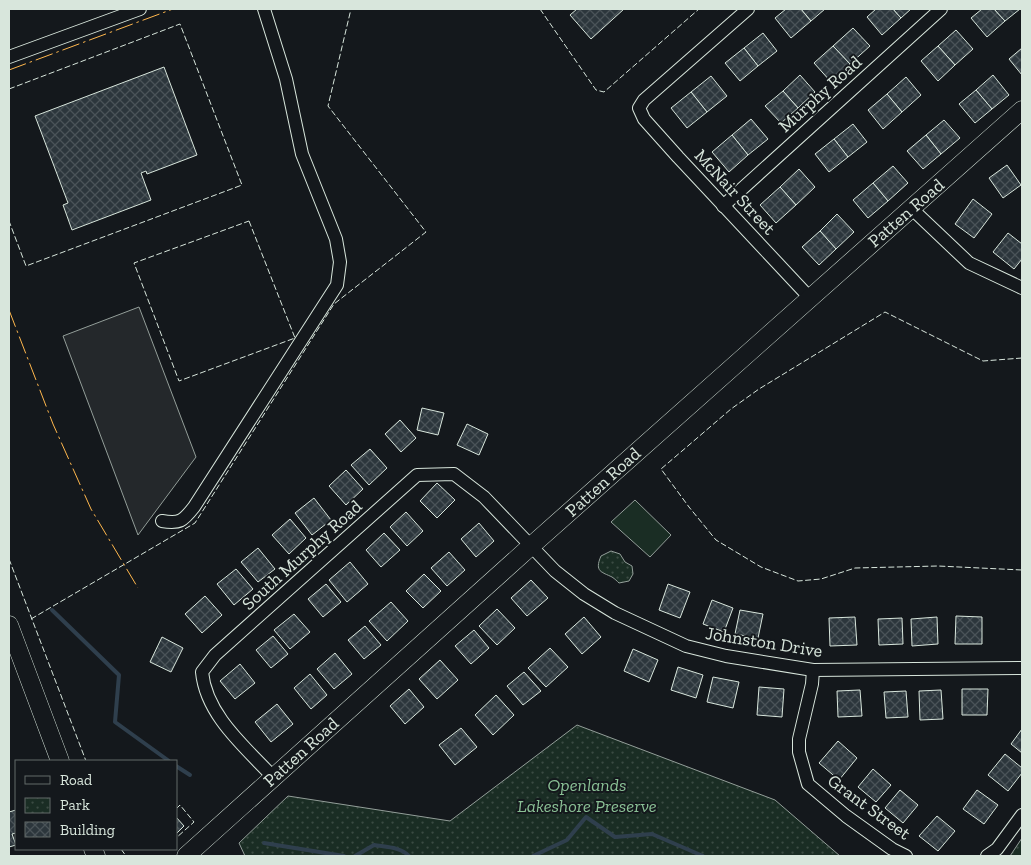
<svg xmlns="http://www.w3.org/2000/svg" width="1031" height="865" viewBox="0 0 1031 865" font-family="'Zilla Slab',serif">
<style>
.green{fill:#1a2d24;stroke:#939e99}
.park{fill:url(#park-dots);stroke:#939e99}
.parking{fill:#24282b;stroke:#939e99}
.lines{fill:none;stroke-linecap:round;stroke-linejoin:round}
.stream{stroke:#2f3f4d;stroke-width:4}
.building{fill:url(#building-cross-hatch);stroke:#d8e6dc}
.street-casing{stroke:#d8e6dc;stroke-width:14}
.secondary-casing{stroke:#d8e6dc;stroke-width:19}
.street{stroke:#14181c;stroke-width:12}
.secondary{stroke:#14181c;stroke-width:18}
.fence{stroke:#d8e6dc;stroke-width:1;stroke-dasharray:6 2.5;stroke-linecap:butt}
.power{stroke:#ffb74d;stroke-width:1;stroke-dasharray:18 4 2.5 4;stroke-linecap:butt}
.labels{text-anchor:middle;stroke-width:4;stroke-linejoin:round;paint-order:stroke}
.street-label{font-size:18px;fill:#d8e6dc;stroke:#14181c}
.park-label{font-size:18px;font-style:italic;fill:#8ac095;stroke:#14181c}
</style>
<defs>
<pattern id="park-dots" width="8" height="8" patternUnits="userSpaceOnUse" patternTransform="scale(1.25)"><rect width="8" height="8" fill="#1a2d24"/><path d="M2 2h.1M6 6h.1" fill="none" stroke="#3b4b43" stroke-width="1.8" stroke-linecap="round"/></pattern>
<pattern id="building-cross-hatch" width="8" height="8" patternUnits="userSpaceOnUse" patternTransform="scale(1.25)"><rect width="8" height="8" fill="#2c363c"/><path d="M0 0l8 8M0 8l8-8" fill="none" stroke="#4a5358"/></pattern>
</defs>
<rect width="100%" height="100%" fill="#14181c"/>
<path class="green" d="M635 500 671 535 650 557 611 522Z"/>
<g class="park">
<path d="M611 551 620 554 625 562 632 566 633 574 629 581 619 583C617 581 615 579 612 577 602 572 594 572 601 556Z"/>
<path d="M577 725 775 800 840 856H245L239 843 288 796 450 821Z"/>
<path d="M1022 838V856H1010Z"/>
</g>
<path class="parking" d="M139 307 196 457 138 535 63 336Z"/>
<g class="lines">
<g class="stream">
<path d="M52 610 119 675 115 722 169 761"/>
<path d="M176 766 190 775"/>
<path d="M264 843 344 856"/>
<path d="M355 856 374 845C385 847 401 847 409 856"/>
<path d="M533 856 567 840 586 817 615 837 652 834 703 856"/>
</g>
</g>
<g class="building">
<path d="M577 9H624L591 39 570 15Z"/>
<path d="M786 9H801L811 21 791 38 775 18Z"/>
<path d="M801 9H825L811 21Z"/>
<path d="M876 9H893L901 18 882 35 867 17Z"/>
<path d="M893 9H911L901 18Z"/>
<path d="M982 9H994L1005 21 987 37 971 18Z"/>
<path d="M994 9H1020L1005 21Z"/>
<path d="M853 28 870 46 850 64 833 46Z"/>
<path d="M956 30 973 49 955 65 938 46Z"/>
<path d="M763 33 777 51 758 66 744 48Z"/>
<path d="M833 46 850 64 831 82 814 63Z"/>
<path d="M938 46 955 65 938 81 921 61Z"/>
<path d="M744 48 758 66 740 81 725 63Z"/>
<path d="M1022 48V75L1009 59Z"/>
<path d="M164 67 197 155 147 174 146 171 141 173 151 200 72 230 63 205 68 203 35 116Z"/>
<path d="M800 75 815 92 798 108 783 91Z"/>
<path d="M993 75 1009 95 992 109 976 90Z"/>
<path d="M711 76 727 96 707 112 691 92Z"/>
<path d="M906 77 921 95 902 112 887 94Z"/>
<path d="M976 90 992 109 975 123 959 104Z"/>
<path d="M783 91 798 108 781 123 765 106Z"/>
<path d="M691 92 707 112 687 128 671 108Z"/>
<path d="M887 94 902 112 883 129 868 110Z"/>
<path d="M751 119 768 139 748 155 732 135Z"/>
<path d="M944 120 960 138 941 154 926 135Z"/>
<path d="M853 124 867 142 848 157 834 139Z"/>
<path d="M732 135 748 155 729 172 712 152Z"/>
<path d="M926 135 941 154 923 169 907 151Z"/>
<path d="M834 139 848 157 829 172 815 154Z"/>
<path d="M1007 165 1021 185 1003 198 989 178Z"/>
<path d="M893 166 908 183 888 201 873 183Z"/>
<path d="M799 169 815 187 796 205 780 187Z"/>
<path d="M873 183 888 201 868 218 853 200Z"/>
<path d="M780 187 796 205 776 223 760 205Z"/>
<path d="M973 199 992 214 974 238 955 224Z"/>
<path d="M837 214 854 232 836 249 820 231Z"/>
<path d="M820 231 836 249 819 265 802 247Z"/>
<path d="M1008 233 1022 244V259L1014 269 993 252Z"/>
<path d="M422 408 444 413 438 435 417 430Z"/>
<path d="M400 420 416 438 401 452 385 434Z"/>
<path d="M467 424 488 434 479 455 457 445Z"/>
<path d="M370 449 387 468 369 485 351 465Z"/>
<path d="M346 470 363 489 346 505 329 486Z"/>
<path d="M437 483 455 500 437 518 420 501Z"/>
<path d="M314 498 331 520 312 535 295 513Z"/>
<path d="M406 512 423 531 407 546 390 527Z"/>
<path d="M290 519 306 538 289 554 272 535Z"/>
<path d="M479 523 494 541 476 557 461 539Z"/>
<path d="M384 533 400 550 381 567 366 550Z"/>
<path d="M258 548 275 569 258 582 241 562Z"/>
<path d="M449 552 465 570 447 586 431 568Z"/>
<path d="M350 562 368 584 347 602 329 580Z"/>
<path d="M236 569 253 589 234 605 217 584Z"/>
<path d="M424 574 441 591 423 608 406 591Z"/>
<path d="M531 580 548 598 527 616 511 598Z"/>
<path d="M326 584 341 602 323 617 308 599Z"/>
<path d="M668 584 690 592 680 618 659 610Z"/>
<path d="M205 596 222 615 202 633 185 614Z"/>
<path d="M712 600 733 608 724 632 703 624Z"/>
<path d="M391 602 408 621 387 641 369 621Z"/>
<path d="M497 609 515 628 497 645 479 626Z"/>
<path d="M740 610 763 614 758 638 735 634Z"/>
<path d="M294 614 310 632 290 649 274 630Z"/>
<path d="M956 616 982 617V644H955Z"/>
<path d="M584 617 601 637 582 654 565 634Z"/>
<path d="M855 617 857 645 830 646 829 618Z"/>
<path d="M937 617 938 644 912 646 911 619Z"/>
<path d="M902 618 903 644 879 645 878 619Z"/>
<path d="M365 626 381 645 364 659 348 640Z"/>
<path d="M474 630 489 648 471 664 455 646Z"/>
<path d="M273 636 288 654 271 668 256 650Z"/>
<path d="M162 637 183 648 171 672 150 662Z"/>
<path d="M550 648 568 667 546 687 528 668Z"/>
<path d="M633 649 658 660 649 682 624 671Z"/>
<path d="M335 653 352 674 334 689 317 669Z"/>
<path d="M440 660 458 680 437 699 419 679Z"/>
<path d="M240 664 255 683 235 699 220 681Z"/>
<path d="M678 667 703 675 696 698 671 690Z"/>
<path d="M524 672 541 691 523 705 507 686Z"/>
<path d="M310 674 327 695 311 709 294 688Z"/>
<path d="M713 677 739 682 733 708 707 702Z"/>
<path d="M759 687 784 689 782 717 757 715Z"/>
<path d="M409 689 424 707 405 724 390 706Z"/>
<path d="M962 689H988L987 715H962Z"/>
<path d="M860 690 862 716 838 717 837 691Z"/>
<path d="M941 690 943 719 920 720 919 691Z"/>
<path d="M906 691 908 717 886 718 884 692Z"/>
<path d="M496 695 514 715 493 735 475 715Z"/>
<path d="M277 704 293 724 271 742 255 722Z"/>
<path d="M461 728 477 747 455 765 439 745Z"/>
<path d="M1022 729V753L1011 744Z"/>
<path d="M838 741 857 758 839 780 819 763Z"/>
<path d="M1005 754 1022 768V773L1008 791 988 775Z"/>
<path d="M873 769 891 785 876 802 858 787Z"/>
<path d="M900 790 918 805 903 823 885 808Z"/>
<path d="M977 790 998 805 984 824 963 809Z"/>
<path d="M16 810V833L12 834 16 845 9 847V812Z"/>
<path d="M937 816 955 831 938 851 919 836Z"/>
<path d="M176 817 184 826 176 834Z"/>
</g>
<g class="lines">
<defs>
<g id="street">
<path d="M748 9 644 100 639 108 644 119 678 157 810 298"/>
<path d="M9 57 140 9"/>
<path d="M723 206 941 9"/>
<path d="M911 208 969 263 1022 288"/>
<path d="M162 521C180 524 183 521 194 507L337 285 340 262 336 239 302 154 286 79 264 9"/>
<path d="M813 670 812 684 799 739V752L808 784 846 816 892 849 906 856"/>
<path d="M273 777C245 747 206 715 202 672L215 655 417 475 454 474 484 497 555 571 584 594 615 613 686 646 726 656 813 670 1022 668"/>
<path d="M987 856 997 849 1022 815"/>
</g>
<g id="secondary">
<path d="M9 625 60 761"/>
<path d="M93 849 96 856"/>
<path d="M186 856 531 546 1022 110"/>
</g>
</defs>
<use href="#street" class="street-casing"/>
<use href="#secondary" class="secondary-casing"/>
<use href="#street" class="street"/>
<use href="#secondary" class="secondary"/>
<g class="fence">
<path d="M540 9 596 90 604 92 699 9"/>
<path d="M9 89 180 24 242 185 26 266 9 221"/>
<path d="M249 221 295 338 179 381 134 263Z"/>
<path d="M1022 358 983 361 885 312 759 389 731 409 661 469 689 507 716 540 761 567 798 581 821 579 855 568 938 566 1022 570"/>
<path d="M9 559 86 761"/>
<path d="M31 619 195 523 334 304 426 232 328 106 351 9"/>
<path d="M176 809 180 805 194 822 176 838"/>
<path d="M121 849 126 856"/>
</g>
<g class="power">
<path d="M9 70 173 9"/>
<path d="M9 310 53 424 91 509 138 588"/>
</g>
</g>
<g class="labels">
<g class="street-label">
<text transform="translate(820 94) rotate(-42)" y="6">Murphy Road</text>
<text transform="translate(735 192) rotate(47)" y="6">McNair Street</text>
<text transform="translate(906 213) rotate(-41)" y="6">Patten Road</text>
<text transform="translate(603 482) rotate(-42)" y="6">Patten Road</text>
<text transform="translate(302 555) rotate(-42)" y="6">South Murphy Road</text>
<text transform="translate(764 642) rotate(9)" y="6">Johnston Drive</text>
<text transform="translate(301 752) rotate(-42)" y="6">Patten Road</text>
<text transform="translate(869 807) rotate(36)" y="6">Grant Street</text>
</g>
<g class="park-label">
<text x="587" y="791">Openlands<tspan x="587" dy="21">Lakeshore Preserve</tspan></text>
</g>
</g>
<rect width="1031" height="865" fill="none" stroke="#d8e6dc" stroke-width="20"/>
<rect x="15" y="760" width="162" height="90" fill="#14181c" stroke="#626a69"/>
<rect x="25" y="776" width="25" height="8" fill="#14181c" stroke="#626a69"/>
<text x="60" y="785" font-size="15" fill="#d8e6dc">Road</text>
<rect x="25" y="798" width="25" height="15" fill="url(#park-dots)" stroke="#626a69"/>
<text x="60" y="810" font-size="15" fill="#d8e6dc">Park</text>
<rect x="25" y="822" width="25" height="15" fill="url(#building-cross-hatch)" stroke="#626a69"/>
<text x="60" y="835" font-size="15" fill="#d8e6dc">Building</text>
</svg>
